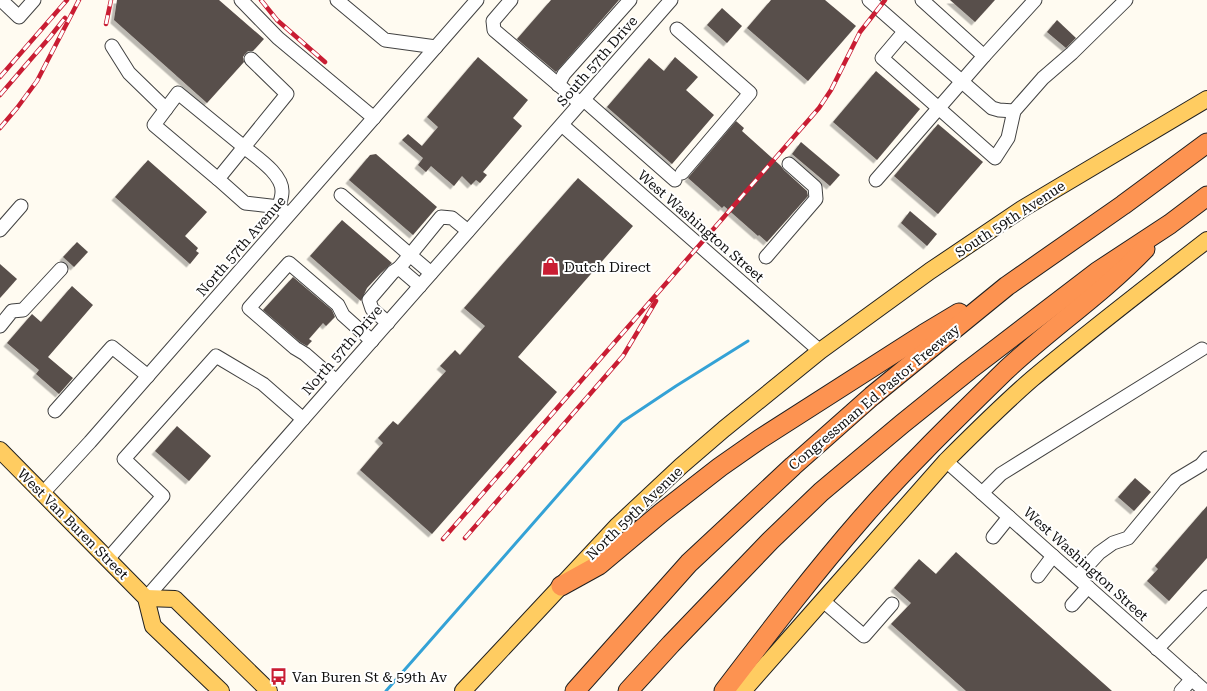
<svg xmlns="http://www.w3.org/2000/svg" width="1207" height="691" viewBox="0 0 1207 691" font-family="'Roboto Serif',serif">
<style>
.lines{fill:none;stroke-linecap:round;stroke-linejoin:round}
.stream{stroke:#34a2d6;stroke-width:3}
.building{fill:#594f4b;filter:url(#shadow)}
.minor-casing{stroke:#424242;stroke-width:15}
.major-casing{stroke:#202020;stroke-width:18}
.highway-casing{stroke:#202020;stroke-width:21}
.minor{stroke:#fff;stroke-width:13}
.major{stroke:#ffcc61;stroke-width:16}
.highway{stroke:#fd9351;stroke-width:19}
.rail-casing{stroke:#c91d33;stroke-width:4.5}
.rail{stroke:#fff;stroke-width:3;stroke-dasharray:9;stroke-linecap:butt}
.labels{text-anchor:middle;stroke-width:4;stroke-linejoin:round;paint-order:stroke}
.street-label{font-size:14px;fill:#0f0f0f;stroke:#fff}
.poi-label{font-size:14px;fill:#0f0f0f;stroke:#fff;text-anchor:start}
</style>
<defs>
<filter id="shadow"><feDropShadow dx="-3.5" dy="3.5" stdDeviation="0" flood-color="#0004"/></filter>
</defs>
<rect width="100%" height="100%" fill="#fffbf1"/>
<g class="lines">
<path class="stream" d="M386 691 622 422 676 386 748 341"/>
</g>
<g class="building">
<path d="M117 0H219L264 39 253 51H248L245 54 243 57 244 62 207 103 114 20Z"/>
<path d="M551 0H619L556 72 517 39Z"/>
<path d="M771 0H825L856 26 808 81 747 28Z"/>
<path d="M950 0H995L975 22Z"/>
<path d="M722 8 742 26 727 43 707 25Z"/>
<path d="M1057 20 1076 38 1066 48 1047 32Z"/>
<path d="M478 57 528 100 513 118 522 126 483 172 487 175 480 183 476 180 471 185 462 176 454 186 431 166 426 172 418 165 423 158 402 140 408 134 422 146 438 127 427 117Z"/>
<path d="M675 57 698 77 686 90 714 115 672 164 607 107 649 58 664 71Z"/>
<path d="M876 71 920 109 877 160 833 122Z"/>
<path d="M736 121 744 128 742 131 781 166 784 170 807 191 808 196 767 242 759 235 758 236 724 206 722 208 688 178Z"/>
<path d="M938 124 983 162 938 214 894 176Z"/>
<path d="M801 142 840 175 830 186 792 154Z"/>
<path d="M376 154 437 207 413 235 349 180 370 155Z"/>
<path d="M148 160 207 212 185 236 198 248 196 251 199 253 190 264 115 197Z"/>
<path d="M578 178 633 226 518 357 557 392 432 534 360 470 383 443 378 438 393 421 398 425 446 371 440 366 455 350 460 355 485 326 464 308Z"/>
<path d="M910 211 937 234 927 246 901 223Z"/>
<path d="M342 220 392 263 381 273 367 288 361 301 310 256Z"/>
<path d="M77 242 88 252 74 267 63 257Z"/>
<path d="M0 264 17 279 0 298Z"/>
<path d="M293 277 332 310 335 317 326 326 323 323 309 339 312 341 307 346 300 342 263 310Z"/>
<path d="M72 286 93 305 48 357 73 378 59 394 36 374 39 370 7 343 32 314 41 322Z"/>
<path d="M177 426 211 456 189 481 155 451Z"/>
<path d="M1135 478 1151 492 1134 511 1118 497Z"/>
<path d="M1207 506V558L1169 601 1147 581 1158 569 1155 566Z"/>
<path d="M956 552 1112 691H966L891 624 911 603 894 588 919 559 936 574Z"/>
</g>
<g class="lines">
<defs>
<g id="minor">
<path d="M1 0 19 17 34 0"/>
<path d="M241 0 278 38 374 118"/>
<path d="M337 0 385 40 436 47"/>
<path d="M511 0 493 21 494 30 580 103"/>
<path d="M869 0 992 108 999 110 1014 111"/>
<path d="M922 0 984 56"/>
<path d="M677 29 750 93 682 173"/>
<path d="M904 32 882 58 995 158 1008 138 1014 111 1043 78 1072 53 1126 0"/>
<path d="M112 46 129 73 166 109 178 93 244 147 218 179 245 203 279 207"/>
<path d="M251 59 287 94 244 147C256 157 283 174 282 192 282 197 280 202 279 207L285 212"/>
<path d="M558 85 564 74 630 0"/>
<path d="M584 100 675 180"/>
<path d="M166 109 154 125 218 179"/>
<path d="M562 125 820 351"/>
<path d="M876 180 984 56 1035 0"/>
<path d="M341 195 410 255 399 268"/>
<path d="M0 230 21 206"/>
<path d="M766 257 816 199 815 187 789 164"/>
<path d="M431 273 410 255 441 217 452 218 468 231"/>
<path d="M388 323 372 309 369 300 393 272 399 268 420 286"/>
<path d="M0 326 12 311 23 310 61 269"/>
<path d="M336 381 305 354 295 348 249 308 289 263 338 305 343 315 372 341"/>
<path d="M55 411 112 347 148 376"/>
<path d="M946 461 1205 691"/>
<path d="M43 493 90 442 477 0"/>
<path d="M982 493 1001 474 1202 349"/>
<path d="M993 537 1009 517"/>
<path d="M108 559 163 496 124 459 216 356 263 384 303 419"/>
<path d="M1038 576 1053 556"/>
<path d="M1077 577 1099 553 1113 543 1128 538 1176 480 1201 465 1207 458"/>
<path d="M146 598 671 0"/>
<path d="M822 600 864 636 892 604"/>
<path d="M1072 605 1088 587"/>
<path d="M1157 649 1207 597"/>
<path d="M1181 691 1192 679"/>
</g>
<g id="major">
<path d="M0 450 146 598 153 626 221 691"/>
<path d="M146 598 175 599 269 691"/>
<path d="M463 691 618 525 681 466 724 429 820 351 930 271 1022 209 1207 99"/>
<path d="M743 691 946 461C974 433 1002 405 1032 379 1089 331 1148 286 1207 240"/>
</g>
<g id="highway">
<path d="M561 586 599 565 661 513 720 467 760 439 924 334 959 313"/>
<path d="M575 691 689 563 793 466 872 396 1007 286 1123 205 1207 143"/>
<path d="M628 691 671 644 770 541 821 492 902 424 969 370 1097 272 1170 224 1207 196"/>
<path d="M724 691C769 632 814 573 862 518 907 466 957 418 1006 370 1051 328 1103 293 1145 249"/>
</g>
</defs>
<use href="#minor" class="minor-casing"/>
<use href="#major" class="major-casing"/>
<use href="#highway" class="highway-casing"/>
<use href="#minor" class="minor"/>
<use href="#major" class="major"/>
<use href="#highway" class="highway"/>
<defs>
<g id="rail">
<path d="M261 0 277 20 325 62"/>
<path d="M106 24 111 0"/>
<path d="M0 77 67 0"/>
<path d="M0 95 50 37 65 18"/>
<path d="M0 128 17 108 37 81 79 0"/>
<path d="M465 538 623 356 656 301"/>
<path d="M443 539 819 108 831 90 860 32 885 0"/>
</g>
</defs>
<use href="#rail" class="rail-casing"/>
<use href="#rail" class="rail"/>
</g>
<defs>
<symbol id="shop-bare" viewBox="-9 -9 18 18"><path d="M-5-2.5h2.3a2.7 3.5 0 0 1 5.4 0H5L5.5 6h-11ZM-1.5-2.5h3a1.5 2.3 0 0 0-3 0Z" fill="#c91d33" stroke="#fff" stroke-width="2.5" paint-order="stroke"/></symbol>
<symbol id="bus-bare" viewBox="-9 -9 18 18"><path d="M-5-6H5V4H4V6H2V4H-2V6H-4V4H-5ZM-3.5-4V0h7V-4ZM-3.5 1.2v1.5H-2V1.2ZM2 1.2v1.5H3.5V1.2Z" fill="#c91d33" stroke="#fff" stroke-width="2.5" paint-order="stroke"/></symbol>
</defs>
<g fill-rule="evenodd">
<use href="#shop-bare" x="538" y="254" width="25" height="25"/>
<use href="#bus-bare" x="266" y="664" width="25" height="25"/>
</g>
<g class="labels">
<g class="street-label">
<text transform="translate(597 61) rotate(-49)" y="5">South 57th Drive</text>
<text transform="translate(1010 219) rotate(-33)" y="5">South 59th Avenue</text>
<text transform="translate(701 226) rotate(41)" y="5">West Washington Street</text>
<text transform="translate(241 246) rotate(-49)" y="5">North 57th Avenue</text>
<text transform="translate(342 350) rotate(-49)" y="5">North 57th Drive</text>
<text transform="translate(874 397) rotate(-40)" y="5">Congressman Ed Pastor Freeway</text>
<text transform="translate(634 513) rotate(-44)" y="5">North 59th Avenue</text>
<text transform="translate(73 524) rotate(45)" y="5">West Van Buren Street</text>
<text transform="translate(1086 564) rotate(42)" y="5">West Washington Street</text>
</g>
<g class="poi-label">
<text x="564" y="272">Dutch Direct</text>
<text x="292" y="682">Van Buren St &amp; 59th Av</text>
</g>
</g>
</svg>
